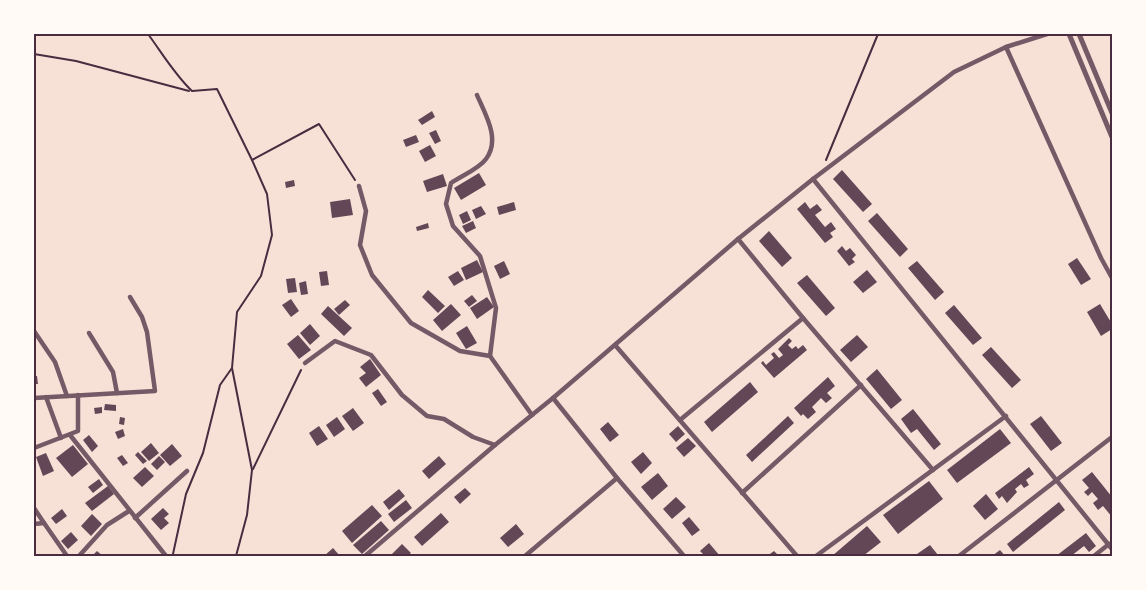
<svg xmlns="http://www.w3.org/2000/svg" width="1146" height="590" viewBox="0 0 1146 590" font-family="Figtree,sans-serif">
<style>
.building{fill:#644757}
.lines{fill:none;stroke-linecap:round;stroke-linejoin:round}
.path{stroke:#4a2c40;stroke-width:2}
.minor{stroke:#755966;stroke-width:4.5}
.tertiary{stroke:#755966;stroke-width:5}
.neatline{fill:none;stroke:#4a2c40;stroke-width:2}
</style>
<rect width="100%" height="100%" fill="#f7e1d7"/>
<g class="building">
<path d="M432 111 435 117 422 125 418 120Z"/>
<path d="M436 130 441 141 435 144 429 133Z"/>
<path d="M416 135 419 142 406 147 403 140Z"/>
<path d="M430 145 436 156 425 162 419 151Z"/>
<path d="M842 170 872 204 863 212 833 179Z"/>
<path d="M479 173 486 185 461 200 454 188Z"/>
<path d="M443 174 447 186 427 192 423 181Z"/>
<path d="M294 180 295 186 286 188 285 182Z"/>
<path d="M350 199 353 215 332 218 330 202Z"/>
<path d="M514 202 516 210 499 215 497 207Z"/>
<path d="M805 202 810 209 817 204 822 210 815 215 825 227 831 222 836 229 830 233 833 237 825 243 797 209Z"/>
<path d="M481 206 486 214 476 219 472 210Z"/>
<path d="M467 211 471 220 463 224 459 215Z"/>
<path d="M877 213 908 249 900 257 868 221Z"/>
<path d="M473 221 476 228 466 233 462 226Z"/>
<path d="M428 223 429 228 417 231 416 227Z"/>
<path d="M769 231 792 258 782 267 759 241Z"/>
<path d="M842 246 846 251 850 248 856 255 852 259 855 262 849 266 837 251Z"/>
<path d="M1077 258 1091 279 1081 285 1068 264Z"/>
<path d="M477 260 483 272 466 280 461 268Z"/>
<path d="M504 261 510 274 500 279 494 266Z"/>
<path d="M917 261 944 292 935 300 908 268Z"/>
<path d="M867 270 877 282 863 293 853 282Z"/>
<path d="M327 271 329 285 321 286 319 272Z"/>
<path d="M458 271 464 280 454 286 448 277Z"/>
<path d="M807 275 835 308 826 316 797 283Z"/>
<path d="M295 278 297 292 288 293 286 279Z"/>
<path d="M306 281 308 294 301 295 299 283Z"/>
<path d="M428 290 445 306 438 313 422 297Z"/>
<path d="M472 295 477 301 469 307 464 301Z"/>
<path d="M487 297 494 307 477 319 470 308Z"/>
<path d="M291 299 299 311 291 317 282 305Z"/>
<path d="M345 300 350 305 339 315 334 309Z"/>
<path d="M451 304 461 315 442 331 433 320Z"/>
<path d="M1100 304 1112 324V329L1101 336 1087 312Z"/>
<path d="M954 305 982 338 973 345 945 313Z"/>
<path d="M328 306 352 328 344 336 321 314Z"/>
<path d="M310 324 320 336 310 345 300 333Z"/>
<path d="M467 326 477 343 466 349 456 333Z"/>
<path d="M298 335 311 350 299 359 287 344Z"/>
<path d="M857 335 868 347 851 362 840 350Z"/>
<path d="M789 338 792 341 788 345 792 349 796 346 798 349 803 345 807 350 774 378 761 363 763 361 766 365 774 358 771 354 774 352 779 358 783 355 778 349Z"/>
<path d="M991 347 1021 380 1012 388 982 355Z"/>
<path d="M370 359 381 375 366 387 359 378 366 373 360 367Z"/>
<path d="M877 369 902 400 891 409 866 379Z"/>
<path d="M34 376H37L38 384H34Z"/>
<path d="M828 377 835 386 827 393 832 398 826 403 821 398 812 407 816 412 808 419 803 414 801 416 794 408Z"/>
<path d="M750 382 758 392 712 432 704 422Z"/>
<path d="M378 389 387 402 381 406 372 393Z"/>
<path d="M105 404 116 405V411L104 410Z"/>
<path d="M102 407V413L95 414 94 408Z"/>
<path d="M353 408 364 423 353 431 342 416Z"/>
<path d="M913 409 941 444 934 450 917 429 911 433 901 419Z"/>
<path d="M788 416 794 423 752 462 746 455Z"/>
<path d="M1041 416 1062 443 1051 451 1030 424Z"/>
<path d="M120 417 125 418 124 425 119 424Z"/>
<path d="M337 417 345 429 334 437 326 425Z"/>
<path d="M608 422 619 435 610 442 600 429Z"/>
<path d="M319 426 328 439 317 446 309 433Z"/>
<path d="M678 426 685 434 676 442 669 434Z"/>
<path d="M123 429 125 436 118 439 115 432Z"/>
<path d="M1000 429 1011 443 957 483 947 470Z"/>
<path d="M89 435 98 446 92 452 83 440Z"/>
<path d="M688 438 696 446 684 457 676 448Z"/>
<path d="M151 443 159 453 149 461 141 452Z"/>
<path d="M172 444 182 456 170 466 160 455Z"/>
<path d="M73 445 88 464 72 477 56 458Z"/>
<path d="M138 452 147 461 143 464 135 455Z"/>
<path d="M643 452 652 463 641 474 631 462Z"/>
<path d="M46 453 54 471 43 476 36 457Z"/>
<path d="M122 455 128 463 123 466 117 458Z"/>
<path d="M159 456 165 462 157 470 151 464Z"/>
<path d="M439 456 446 464 429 479 422 471Z"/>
<path d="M145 467 154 476 142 487 133 478Z"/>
<path d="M1029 467 1034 474 1026 480 1029 485 1024 488 1021 484 1015 489 1017 492 1007 503 1002 496 999 499 995 493Z"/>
<path d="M1092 472 1112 497V517L1103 506 1098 510 1093 503 1098 499 1092 492 1088 496 1084 492 1089 488 1082 480Z"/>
<path d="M658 473 668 486 652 500 641 487Z"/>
<path d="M99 479 103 485 93 493 88 487Z"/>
<path d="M929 481 943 499 898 534 883 515Z"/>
<path d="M108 486 114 494 92 511 85 503Z"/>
<path d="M465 488 471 494 460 504 454 497Z"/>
<path d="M399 489 405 496 389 510 383 502Z"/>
<path d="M986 494 998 509 985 520 973 506Z"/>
<path d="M676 497 686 507 672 519 663 509Z"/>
<path d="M406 500 412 508 394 522 388 514Z"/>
<path d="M1059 502 1065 510 1013 552 1007 544Z"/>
<path d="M372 505 382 516 352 543 342 531Z"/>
<path d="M163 508 169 514 164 518 169 523 161 530 151 519Z"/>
<path d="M62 509 67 516 56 524 51 518Z"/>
<path d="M441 513 449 522 422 546 414 537Z"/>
<path d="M92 514 102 524 91 536 81 526Z"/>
<path d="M689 517 700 530 692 536 682 523Z"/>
<path d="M381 521 389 530 362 554 353 545Z"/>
<path d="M516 524 524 534 508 547 500 538Z"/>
<path d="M867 526 881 542 863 556H832Z"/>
<path d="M71 532 78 540 68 549 61 541Z"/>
<path d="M1086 533 1096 546 1089 552 1084 546 1071 556H1056Z"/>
<path d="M709 543 720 556H705L700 551Z"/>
<path d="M402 544 411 553 407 556H390Z"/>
<path d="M930 545 938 555 919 556 917 554Z"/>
<path d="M333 548 340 556H324Z"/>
<path d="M1000 550 1005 556H992Z"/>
<path d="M97 551 103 556H92Z"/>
<path d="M774 551 779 556H767Z"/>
</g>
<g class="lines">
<g class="path">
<path d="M148 34C162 53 175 75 192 91L217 89 252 160 267 194 272 235 261 276 237 312 232 368 252 470 247 515 236 556"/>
<path d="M34 54 76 61 189 91"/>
<path d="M252 160 319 124 355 180"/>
<path d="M826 160 878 34"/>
<path d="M253 469 301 370"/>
<path d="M173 554 186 494 203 453 220 385 232 368"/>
</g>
<g class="minor">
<path d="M1006 47 1101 258 1112 278"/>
<path d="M477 95C485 114 501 139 486 159 479 169 461 176 451 183L446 204 453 226 480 256 496 308 490 356"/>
<path d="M813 179 1112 549"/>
<path d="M359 186 366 211 360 245 372 275 411 323 460 351 490 356 532 415"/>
<path d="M738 239 803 318 933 470"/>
<path d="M34 331 55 362 67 396"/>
<path d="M89 333 113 372 117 393"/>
<path d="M615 345 797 556"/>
<path d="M305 363 335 341 371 355 402 395 427 416 444 419 473 437 495 445"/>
<path d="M46 397 61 438"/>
<path d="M34 398 155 391 147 332 142 317 130 297"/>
<path d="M553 398 617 478 684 556"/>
<path d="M680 420 803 318"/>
<path d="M70 435 166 556"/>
<path d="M34 448 78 431V395"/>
<path d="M742 493 861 385"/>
<path d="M34 508 44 523"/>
<path d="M135 518 187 471"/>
<path d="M34 524 44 523 67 556"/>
<path d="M79 556 107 525 129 511"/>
<path d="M365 556 495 445 553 398 738 239 813 179 954 72 1006 47 1047 34"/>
<path d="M525 556 617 478"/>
<path d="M816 556 1006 416"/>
<path d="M959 556 1112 437"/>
<path d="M1094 556 1109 544"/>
</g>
<g class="tertiary">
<path d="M1069 34 1112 137"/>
<path d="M1079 34 1112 113"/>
</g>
</g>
<rect width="1146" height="590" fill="none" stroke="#fffaf5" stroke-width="70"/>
<rect x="35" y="35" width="1076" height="520" class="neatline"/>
</svg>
